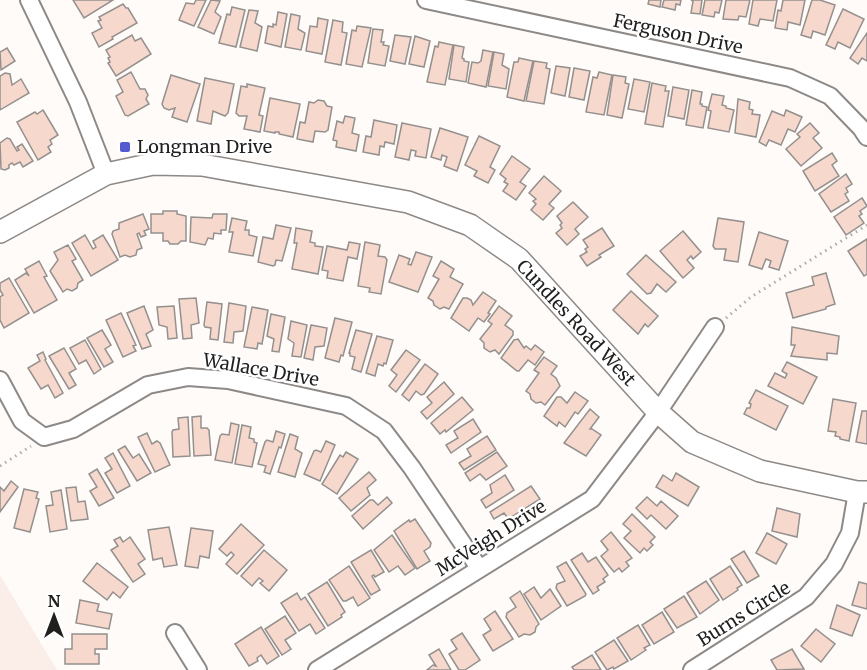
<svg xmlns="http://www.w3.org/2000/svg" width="867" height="670" viewBox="0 0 867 670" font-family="Merriweather,serif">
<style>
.built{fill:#fbeee9}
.building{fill:#f6d8cc;stroke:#94908e;stroke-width:1.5}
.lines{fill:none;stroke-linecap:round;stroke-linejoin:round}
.minor-casing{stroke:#8d8987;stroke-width:20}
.tertiary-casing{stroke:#8d8987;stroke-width:24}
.path{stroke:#afabaa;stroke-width:3;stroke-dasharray:1.5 4.5;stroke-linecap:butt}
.minor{stroke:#fff;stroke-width:16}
.tertiary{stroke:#fff;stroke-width:21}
.poi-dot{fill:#555ad1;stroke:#fff;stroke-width:2}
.labels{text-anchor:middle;stroke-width:5;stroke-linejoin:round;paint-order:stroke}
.street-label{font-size:18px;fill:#211f1e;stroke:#fff}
.poi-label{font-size:18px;fill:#211f1e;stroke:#fff;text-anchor:start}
</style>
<rect width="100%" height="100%" fill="#fffbf9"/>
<path class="built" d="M0 575 57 670H0Z"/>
<g class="building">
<path d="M73 0H113L84 18Z"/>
<path d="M196 0H206L194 26 179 20 186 3 194 4Z"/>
<path d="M211 0 220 1 215 12 221 17 214 34 198 27Z"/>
<path d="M649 0H661L660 7 648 4Z"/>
<path d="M664 0H681L680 5 676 4 675 10 662 7Z"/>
<path d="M691 0H702L700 14 691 13 693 1Z"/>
<path d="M705 0H722L719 13 715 12 714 17 702 15Z"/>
<path d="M726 0H750L746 17 739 16 738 20 723 19Z"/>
<path d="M753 0H777L773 21 760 19 758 26 749 24Z"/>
<path d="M783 0H805L800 25 788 22 787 30 775 28 778 10 781 11Z"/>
<path d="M812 0H820L835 5 825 35 813 31 811 38 801 35Z"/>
<path d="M123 4 126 8H128L137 23 112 37 113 39 99 47 92 33 102 28 98 21 101 20 99 17Z"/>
<path d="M232 7 245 10 236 47 219 43 227 14 230 15Z"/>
<path d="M843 9 864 19 850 48 838 42 835 49 826 45Z"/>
<path d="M249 10 258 11 255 23 262 27 257 51 240 47Z"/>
<path d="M278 12 287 14 281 47 265 43 268 26 273 27V24L276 25Z"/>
<path d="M291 14 300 16 298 29 305 33 301 50 285 47Z"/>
<path d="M318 18 328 20 322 54 306 51 310 26 317 27Z"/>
<path d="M333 20 343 22 342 32 347 33 341 65 325 62Z"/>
<path d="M357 26 371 28 362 67 346 64 352 30 356 31Z"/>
<path d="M373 29 383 30 381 42H384L383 45 389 46 385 66 368 63Z"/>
<path d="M867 33V61L862 58 858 64 850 58Z"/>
<path d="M132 35 135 41 141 38 151 54 116 76 108 63 110 62 108 58 110 57 106 50Z"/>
<path d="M395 35 411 37 405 64 390 61Z"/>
<path d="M415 36 430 41 424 67 409 64Z"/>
<path d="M439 42 453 45 445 85 427 82 435 46 438 47Z"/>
<path d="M454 45 464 47 462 58 464 59V61L469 62 466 82 449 79Z"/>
<path d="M7 48 15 61 1 70 0 52Z"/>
<path d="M483 50 493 52 486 87 468 83 472 62 478 63 481 61Z"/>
<path d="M494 52 504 54 502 65 509 69 506 89 488 86Z"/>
<path d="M519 58 533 61 524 101 507 97 514 62H518Z"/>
<path d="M534 61 547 63 546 68 550 69 544 104 526 101Z"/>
<path d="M556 66 570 68 565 96 551 93Z"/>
<path d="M574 68 590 71 584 100 569 97Z"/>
<path d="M131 72 140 89H145L148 95 146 99 149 104 128 116 125 115 116 96 123 92 117 80Z"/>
<path d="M599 72 612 75 604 115 586 112 593 77 597 78Z"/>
<path d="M5 73 10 74 12 85 21 79 29 93 0 110V76Z"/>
<path d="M171 75 200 84 187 122 172 117 175 108 169 110 164 108 162 104Z"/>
<path d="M613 75 626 77 625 83 629 84 622 118 607 115Z"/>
<path d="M205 78 234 84 228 113 225 116 213 111 211 124 197 121Z"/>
<path d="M634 79 650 82 644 112 628 109Z"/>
<path d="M652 83 666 86 665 91H669L663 127 645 124Z"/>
<path d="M247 84 265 88 259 115 263 116 260 132 244 129 247 116H239L236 113 241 86 247 87Z"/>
<path d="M673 87 689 90 684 119 668 116Z"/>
<path d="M692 90 702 92 700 104H702V106L707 107 703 128 686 125Z"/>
<path d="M712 94 724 96 722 105 726 106V108L734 110 729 132 708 128 711 111 708 110Z"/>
<path d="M270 98 300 104 293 137 279 134V132H275V133L264 131Z"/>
<path d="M738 99 750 102 749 109 753 110 752 114 760 115 756 137 735 133Z"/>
<path d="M318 100 324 101 327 106 332 107 328 130 325 132 315 131 313 142 297 139 300 122 305 123 309 102 314 103Z"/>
<path d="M43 110 58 135 50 140 52 144 48 147 51 152 38 160 17 122 35 112 37 114Z"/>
<path d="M786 110 802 117 795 132 788 129 781 145 769 140 766 146 759 142 772 111 784 116Z"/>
<path d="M345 116 355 118 352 133 359 135 356 151 336 147 337 141 333 140 337 121 343 123Z"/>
<path d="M374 120 397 125 394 144 385 142 384 147 380 146 379 155 363 152 366 136 371 137Z"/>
<path d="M402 123 431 129 426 158 415 156 416 151 411 150 409 160 395 157Z"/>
<path d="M810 123 819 133 813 138 822 148 801 166 786 149 800 137 797 134Z"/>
<path d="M440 128 468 137 457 171 444 166 447 157 442 155 441 160 431 157Z"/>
<path d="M479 136 500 146 490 167 495 170 488 183 474 176 477 171 465 165Z"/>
<path d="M7 138 10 139 17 151 19 150 17 147 22 144 33 161 23 167 20 162 14 165 12 163 9 165V168L5 170 1 169 0 143Z"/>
<path d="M832 153 837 161 832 165 839 176 815 191 803 171Z"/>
<path d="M512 156 530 169 520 182 526 186 516 200 503 191 508 184 504 182 506 179 500 174Z"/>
<path d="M846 174 852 184 846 188 848 192 845 194 849 201 831 212 819 194Z"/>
<path d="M544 176 561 191 549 204 554 208 543 220 531 210 536 204 533 201 536 199 529 193Z"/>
<path d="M862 198 867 206 860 211 862 214 859 216 864 223 846 235 834 217Z"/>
<path d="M573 202 588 217 575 229 579 234 567 245 556 233 562 228 560 225 562 223 557 216Z"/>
<path d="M163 211H177V214L186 216V241H181L178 244H170L168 241H163V233H151V214H163Z"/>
<path d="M143 214 149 229 144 231 146 235 141 237 139 233 137 234 142 248 137 250 136 255 130 257 125 255 120 257 112 234 113 231 119 229V223Z"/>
<path d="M213 214H227L226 230H221V234L214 233 213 239 208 238 205 245 190 242 191 217 212 218Z"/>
<path d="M232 218 247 221 245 230H249V235L257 237 253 256 229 252 233 232H229Z"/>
<path d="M718 218 744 222 738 262 724 260 726 249H715L713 246Z"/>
<path d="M276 225 291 228 282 261 276 260 275 265 273 266 258 262 263 237 273 239Z"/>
<path d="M296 228 312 231 310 242 315 243V246L323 247 318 274 292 269 297 243H294Z"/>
<path d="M602 228 614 246 599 255 601 257 587 266 580 256 587 252 585 249 588 247 583 240Z"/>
<path d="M683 231 701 252 693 259 691 256 687 260 694 268 683 278 660 251Z"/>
<path d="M759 232 788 241 779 270 769 267 771 261 766 259 762 269 749 265Z"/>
<path d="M85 235 93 249 96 247 93 241 103 235 118 260 91 276 72 243Z"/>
<path d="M867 239V274L864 276 848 251Z"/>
<path d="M349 242 360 244 357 259 348 257 343 281 327 278 328 271 322 270 327 246 347 250Z"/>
<path d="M365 242 380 245 378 256 385 257 387 260 381 294 369 292 370 288 358 286Z"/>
<path d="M68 245 76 259 72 261 83 280 78 283 77 288 72 291 67 289 63 292 50 271 58 260 54 252Z"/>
<path d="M416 252 432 257 418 292 389 282 399 255 410 259 408 264 411 265Z"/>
<path d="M646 255 676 282 666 292 657 284 651 293 647 294 627 274Z"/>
<path d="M39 261 47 276 44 277 57 300 34 313 15 280 26 273 29 276 25 269Z"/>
<path d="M441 261 454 269 450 277 463 284 449 309 444 307 440 309 434 305 433 301 428 298 439 279 433 276Z"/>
<path d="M826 273 835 304 826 307V309L793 318 786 293 814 285 812 277Z"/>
<path d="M9 278 29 313 4 328 0 320V297L3 295 0 290V283Z"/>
<path d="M631 291 658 316 648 327 645 324 638 334 613 310Z"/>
<path d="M483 292 496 301 488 313 490 314 484 322 478 318 469 331 451 318 463 298H467L471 300 473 305Z"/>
<path d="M196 298 199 323 191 325 192 338 183 339 179 299Z"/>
<path d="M207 302 222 304 218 340 210 339 211 328 205 327 204 325Z"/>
<path d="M229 303 246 306 243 331 234 332 233 343 224 342Z"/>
<path d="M144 306 153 330 146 334 151 346 142 349 127 313Z"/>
<path d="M174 306 177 338 168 339 167 327 159 325 157 307Z"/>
<path d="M499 306 512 316 505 325 513 331V335L499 354 495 350 490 352 484 348V343L480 339 492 324 488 321Z"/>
<path d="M252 307 268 310 262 344 258 343 257 349 244 347Z"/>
<path d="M121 313 136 345 133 346 136 351 123 357 106 320Z"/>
<path d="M271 314 285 317 279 352 272 351 274 339 267 336Z"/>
<path d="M335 318 352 322 343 356 341 355 339 362 325 358Z"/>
<path d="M291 321 307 325 301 357 292 356 294 343 288 339Z"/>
<path d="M311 325 327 328 324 346 315 347 313 360 304 358Z"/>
<path d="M792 327 839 336 837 354 827 353V360L791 356 795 345H791Z"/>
<path d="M102 330 111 345 105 349 113 362 104 367 87 338Z"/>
<path d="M356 330 372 334 361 372 352 369 355 357 350 356V353H349Z"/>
<path d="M377 336 393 340 386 364 384 363 383 366 378 364 375 376 366 373Z"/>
<path d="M518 339 524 348 526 346 531 350 535 345 544 352 535 365 528 360 519 371H517L501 358 514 340Z"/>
<path d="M85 340 101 369 94 374 86 360 79 364 70 348Z"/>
<path d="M64 348 76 369 69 373 76 385 69 389 49 356Z"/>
<path d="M406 350 420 360 396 392 389 386 397 375 391 370Z"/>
<path d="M43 352 46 359 45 360 63 393 55 398 48 385 41 389 28 368 40 361 37 355Z"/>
<path d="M544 357 557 366 551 374 556 378 560 386 545 405 541 402 536 403 531 399 530 394 526 391 539 373 534 370Z"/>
<path d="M787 362 817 377 803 404 768 386 775 373 785 378 787 374 782 371Z"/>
<path d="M425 364 438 374 424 394 421 395 416 391 409 401 402 395Z"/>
<path d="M444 382 454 394 427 419 421 412 432 403 427 397Z"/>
<path d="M756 390 788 406 776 430 744 414 747 408H750L751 404 749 403Z"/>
<path d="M575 392 588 401 578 414 575 412 565 427 559 422 557 426 544 416 557 397H561L567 403Z"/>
<path d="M462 397 473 410 446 432 445 430 440 434 431 423Z"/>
<path d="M833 399 856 403 849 441 840 439V437L835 436 836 432 828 431Z"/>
<path d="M590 409 599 417 590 429H592L601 435 586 456 564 443Z"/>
<path d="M862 411H867V444L856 442Z"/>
<path d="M201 416V428H207L209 430 211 455 194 456 192 417Z"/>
<path d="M188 417 190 456 173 457 172 432 173 430 179 429 178 418Z"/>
<path d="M473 419 481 432 451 453 446 445 458 438 454 431Z"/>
<path d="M231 423 239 425 232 463 215 460 220 436 222 434 229 435Z"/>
<path d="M242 425 251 427 249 438 254 439V442L257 443 252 467 235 464Z"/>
<path d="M276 431 285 434 281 448 279 447 270 474 264 472 266 466 258 464 265 442 267 440 273 442Z"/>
<path d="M147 433 152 444 157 441 160 443 170 465 155 472 138 437Z"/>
<path d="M290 434 298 437 295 449 302 453 295 477 278 472Z"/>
<path d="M487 436 496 450 464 470 459 463 471 456 467 449Z"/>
<path d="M326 441 335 445 320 481 304 474 314 451 316 450 321 452Z"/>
<path d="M125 446 133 458 139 454 151 473 137 481 118 450Z"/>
<path d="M346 452 358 459 337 494 322 484 340 455 343 457Z"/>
<path d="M497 452 507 466 486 480 480 474 470 481 465 473Z"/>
<path d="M113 453 130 486 117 493 105 473 112 469 105 458Z"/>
<path d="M97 469 114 498 99 506 90 491 97 487 89 474Z"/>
<path d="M369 472 376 480 367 488 370 495 351 511 339 498Z"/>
<path d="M676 473 699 487 688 506 656 487 663 475 672 481Z"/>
<path d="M505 475 514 490 486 508 481 500 492 493 490 485Z"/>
<path d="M11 481 18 487 0 512V487L4 491Z"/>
<path d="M531 486 540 499 510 518 507 517 504 513 494 519 490 512Z"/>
<path d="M76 487 78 502 85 501 88 519 71 521 66 488Z"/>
<path d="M24 489 38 492 36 498 39 499 30 532 14 528Z"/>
<path d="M61 490 67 529 50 532 46 506 53 505 51 492Z"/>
<path d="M387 497 392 503 363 529 352 516 370 500H373L378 505Z"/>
<path d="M647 497 657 506 661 501 678 516 666 529 651 515 647 519 636 508Z"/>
<path d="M777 508 800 514 797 537 772 531Z"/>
<path d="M632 514 655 537 650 542 653 545 647 551 644 548 640 553 624 538 631 531 623 524Z"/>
<path d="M415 519 431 543 430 547 424 551 430 561 417 569 394 531 409 520 410 522Z"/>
<path d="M241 524 264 545 237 574 226 564 234 555 231 552 227 556 219 549Z"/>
<path d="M169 527 177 565 164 567 162 558 153 560 148 530Z"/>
<path d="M191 528 213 531 209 558 200 556 198 568 185 566Z"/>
<path d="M611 532 632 558 626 562 629 566 622 572 619 568 614 572 601 556 608 550 601 541Z"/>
<path d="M767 533 787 544 776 564 756 553Z"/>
<path d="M392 535 415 568 405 575 398 566 389 572 374 550Z"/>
<path d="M120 537 123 542 130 537 145 559 138 564 145 574 133 582 111 550 118 546 114 540Z"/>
<path d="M264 550 287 570 269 591 260 583 263 581 259 578 252 586 241 576Z"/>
<path d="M371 550 384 572 375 577 374 575 372 576 380 590 371 595 351 562Z"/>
<path d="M744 551 759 576 747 583 731 559Z"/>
<path d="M582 553 588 562 596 557 608 575 603 579 605 582 597 587 599 590 593 594 571 560Z"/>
<path d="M566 562 586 594 585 596 567 606 556 588 557 584 565 581 557 567Z"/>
<path d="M97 563 128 587 120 598 113 592 107 600 83 581Z"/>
<path d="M349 566 370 598 358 606 353 597 346 601H343L329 580Z"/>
<path d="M730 566 742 585 737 588 738 590 723 600 710 579Z"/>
<path d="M706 581 719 600 700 614 687 593Z"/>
<path d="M327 582 345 612 341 615 342 617 328 626 308 594Z"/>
<path d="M859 582 867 584V609L852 605Z"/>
<path d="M534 587 541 598 550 589 561 606 541 620 524 594Z"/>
<path d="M520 591 539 624 536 627 535 632 530 635 524 634 519 637 506 617 507 613 516 607 510 598Z"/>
<path d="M297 593 301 600 305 597 325 628 316 634 310 624 299 631 281 603Z"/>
<path d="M684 596 697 617 677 628 664 609Z"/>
<path d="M80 600 99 604 97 611 112 614 109 629 76 623Z"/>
<path d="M837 605 860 615 852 636 830 628Z"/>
<path d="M495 611 513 639 493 651 483 635 491 630 484 619Z"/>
<path d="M662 612 674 632 654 644 642 625Z"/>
<path d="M285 616 296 633 285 640 291 649 282 655 265 629Z"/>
<path d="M638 625 650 645 644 648 646 650 631 660 617 638Z"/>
<path d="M261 627 279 656 267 664 261 655 257 658 258 661 249 666 235 644Z"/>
<path d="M816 629 835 644 821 662 801 646Z"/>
<path d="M462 633 480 660 465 670H459L449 654 457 649 451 640Z"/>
<path d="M72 634H107V649H95V654H99V664H65V649H72Z"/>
<path d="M614 640 628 661 614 669 613 667 607 670 595 652Z"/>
<path d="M439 649 451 670H427L433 665 436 666 429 655Z"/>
<path d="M792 649 804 669 777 670 771 660Z"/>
<path d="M592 655 601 670H574L572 667Z"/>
</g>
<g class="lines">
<defs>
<g id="minor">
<path d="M29 0 78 102 106 174"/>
<path d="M426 0 790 78 830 96 861 128 867 137"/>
<path d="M0 380 22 421 44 437 73 429 148 385 188 377 228 380 346 406 384 431 412 468 479 568"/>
<path d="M175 633 198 670"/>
<path d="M317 670 592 499 658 412 715 327"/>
<path d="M692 670 806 597 834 564 850 533 857 492"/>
</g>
<path id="tertiary" d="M0 232 106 174 153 164 202 165 408 202 470 225 519 259 658 412 692 442 760 471 857 492H867"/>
</defs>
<use href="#minor" class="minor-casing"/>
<use href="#tertiary" class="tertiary-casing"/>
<g class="path">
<path d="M726 318 751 297 867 225"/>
<path d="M0 466 31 446"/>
</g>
<use href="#minor" class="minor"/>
<use href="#tertiary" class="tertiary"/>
</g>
<rect class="poi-dot" x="119" y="141" width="12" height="12" rx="3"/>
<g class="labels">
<g class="street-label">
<text transform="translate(678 34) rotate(12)" y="6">Ferguson Drive</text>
<text transform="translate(576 323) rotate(47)" y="6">Cundles Road West</text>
<text transform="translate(261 370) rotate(10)" y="6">Wallace Drive</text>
<text transform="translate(491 538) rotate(-32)" y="6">McVeigh Drive</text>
<text transform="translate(744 614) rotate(-32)" y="6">Burns Circle</text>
</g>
<g class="poi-label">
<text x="137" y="153">Longman Drive</text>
</g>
</g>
<g transform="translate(54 616)" stroke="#ffffff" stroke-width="4.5" paint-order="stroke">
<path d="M0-4.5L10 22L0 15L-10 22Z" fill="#211f1e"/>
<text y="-9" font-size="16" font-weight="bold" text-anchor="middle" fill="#211f1e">N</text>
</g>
</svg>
